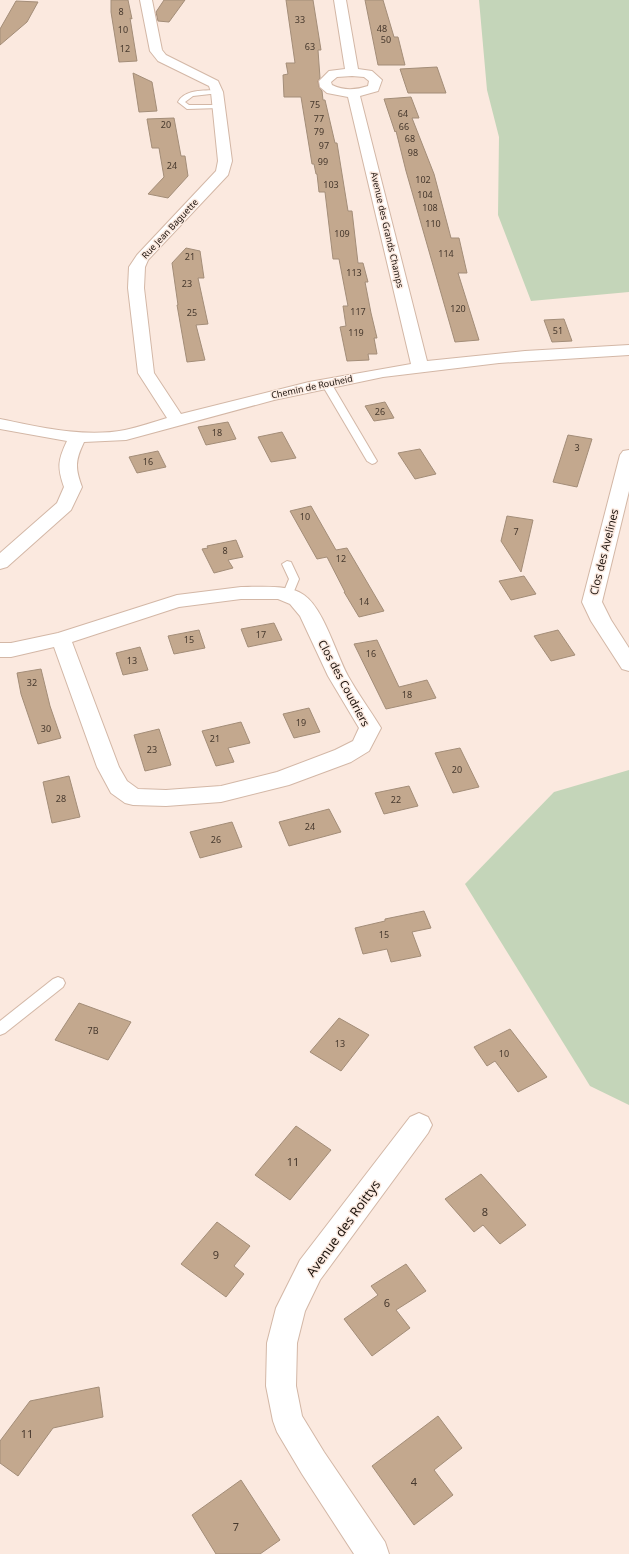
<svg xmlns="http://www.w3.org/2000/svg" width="629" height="1554" viewBox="0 0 629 1554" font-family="'Noto Sans',sans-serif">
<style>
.green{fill:#c4d5b9}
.building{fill:#c3a88e;stroke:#a38d78}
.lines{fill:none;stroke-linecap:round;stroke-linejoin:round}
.service-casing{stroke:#d3b7a6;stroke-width:2}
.minor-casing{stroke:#d3b7a6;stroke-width:2}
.service{fill:#fff;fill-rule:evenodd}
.minor{fill:#fff;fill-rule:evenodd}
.labels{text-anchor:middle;stroke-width:3;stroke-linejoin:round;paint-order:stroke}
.number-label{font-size:9px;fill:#46382d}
.far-street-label{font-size:9px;fill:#1c130d;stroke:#fbe9df}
.street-label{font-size:11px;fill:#1c130d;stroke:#fbe9df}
.near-number-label{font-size:11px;fill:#46382d}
.near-street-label{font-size:13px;fill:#1c130d;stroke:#fbe9df}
</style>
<rect width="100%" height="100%" fill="#fbe9df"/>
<g class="green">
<path d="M479 0H629V292L531 301 498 215 499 137 487 90Z"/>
<path d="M629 770V1105L590 1086 465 884 554 792Z"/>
</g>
<g class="building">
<path d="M111 0H128L132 19 130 18 137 61 119 62 111 12Z"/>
<path d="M164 0H185L169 22 158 21 156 12Z"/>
<path d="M286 0H313L321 50H318L320 78 318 81 319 87 322 91 323 100H325L335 143H337L348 211H352L358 263H363L368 282H365L371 313 377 338H374L377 354H368L369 360 347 361 340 327 346 326 343 306H348L339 259H333L325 192H319L317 174H316L314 164H312L301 97H284L283 75 288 74 286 63H295Z"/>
<path d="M365 0H383L394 37H398L405 65H378Z"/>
<path d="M16 1 38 2 27 22 0 45V29Z"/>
<path d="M437 67 446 93H408L400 69Z"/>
<path d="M133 73 152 82 157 111 139 112Z"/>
<path d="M411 97 419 118H412L434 174 451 238H459L467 273H458L479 340 455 342 406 171 396 131 395 132 384 99Z"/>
<path d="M174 118 181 156H185L188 176 168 198 148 194 164 177 159 148H152L147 119Z"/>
<path d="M186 248 200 251 204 278H198L208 324 196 325 205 360 187 362 177 305H178L172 263Z"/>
<path d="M564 319 572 341 552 342 544 320Z"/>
<path d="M385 402 394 418 374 421 365 406Z"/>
<path d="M228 422 236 439 206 445 198 427Z"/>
<path d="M282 432 296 458 271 462 258 437Z"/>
<path d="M568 435 592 439 577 487 553 482Z"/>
<path d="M420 449 427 460 436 474 415 479 398 453Z"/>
<path d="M158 451 166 467 137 473 129 457Z"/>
<path d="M311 506 336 550 347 548 384 611 359 617 344 592H345L327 557 317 559 290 511Z"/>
<path d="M507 516 533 520 521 572 501 541Z"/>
<path d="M236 540 243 557 228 560 233 568 214 573 202 549 208 548 207 546Z"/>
<path d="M524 576 536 594 511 600 499 581Z"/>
<path d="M274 623 282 640 248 647 241 629Z"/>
<path d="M199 630 205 648 174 654 168 636Z"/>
<path d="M558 630 575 655 551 661 534 636Z"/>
<path d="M377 640 399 687 427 680 436 698 386 709 354 644Z"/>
<path d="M140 647 148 670 123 675 116 653Z"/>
<path d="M41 669 50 706 61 738 38 744 21 694 17 673Z"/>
<path d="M309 708 320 732 294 738 283 714Z"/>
<path d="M241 722 250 743 228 748 234 762 216 766 202 731Z"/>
<path d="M159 729 171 765 145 771 134 735Z"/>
<path d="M460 748 479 787 453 793 435 753Z"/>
<path d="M69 776 80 817 52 823 43 782Z"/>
<path d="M409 786 418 806 384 814 375 793Z"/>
<path d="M329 809 341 832 289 846 279 822Z"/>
<path d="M232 822 242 847 200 858 190 832Z"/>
<path d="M424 911 431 928 412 932 421 956 391 962 387 949 363 954 355 928 385 921V919Z"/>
<path d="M79 1003 131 1022 108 1060 55 1040Z"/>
<path d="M339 1018 369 1035 341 1071 310 1052Z"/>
<path d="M510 1029 547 1077 518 1092 495 1061 487 1066 474 1047Z"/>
<path d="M296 1126 331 1150 290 1200 255 1175Z"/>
<path d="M481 1174 526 1225 500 1244 483 1225 474 1232 445 1199Z"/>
<path d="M217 1222 250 1246 234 1266 244 1274 226 1297 181 1264Z"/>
<path d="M406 1264 426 1291 396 1310 410 1328 372 1356 344 1319 378 1295 371 1286Z"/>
<path d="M99 1387 103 1417 53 1428 18 1476 0 1463V1441L30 1401Z"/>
<path d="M438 1416 462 1448 434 1470 453 1495 414 1525 372 1466Z"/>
<path d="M241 1480 280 1540 260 1554H216L192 1515Z"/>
</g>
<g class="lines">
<defs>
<g id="service">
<path d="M217 90 219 91V93L193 96 185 102 189 105H218L220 106V108L187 109 178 102C185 89 203 91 217 90Z"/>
<path d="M326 380 331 383 377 461 375 463 372 464 367 461 321 383Z"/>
<path d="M287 561 291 562 299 579 292 596 291 598H283L282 596 289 579 282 564Z"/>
<path d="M58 977 63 979 65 983 63 987 5 1033 0 1035V1021L53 979Z"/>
</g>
<g id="minor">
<path d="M140 0H152L162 50 166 55 218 81 223 92 232 161 228 175 148 260 145 267 144 288 154 373 181 414 309 382 411 364 348 97 327 93 320 87 319 81 329 71 345 69 334 0H346L358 69 372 71 382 80 378 91 360 96 427 361 525 351 629 345V355L499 363 383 377 274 400 126 440 84 442C75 461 75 468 82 487L71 510 7 567 0 569V553L57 503 64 487C57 467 58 460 67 441L0 429V419C40 427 84 438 125 430 139 427 153 422 167 418L138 373 128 288 129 267 137 255 216 171 218 161 211 92 209 86 158 61 150 51ZM352 76 364 77 369 81 368 86C356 90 344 91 332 85L331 82 337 77Z"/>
<path d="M629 450V491L602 602 611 620 629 648V671L622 669 591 621 582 602 620 455 623 451Z"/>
<path d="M241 587C258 587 290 584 304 595 324 609 336 654 348 676 358 694 370 710 381 728L369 751 351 762 289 785 221 802 166 806 133 805 125 803 111 793 97 767 54 647 11 657H0V643H11L58 633 177 595ZM241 599H278L290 604 300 616 328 676 359 728 353 741 335 750 277 772 221 786 166 790 138 789 127 781 119 767 72 642 179 607Z"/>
<path d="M419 1113 428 1117 432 1125 428 1133 320 1280 305 1311 297 1343 296 1386 302 1416 324 1452 385 1542 389 1554H354L302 1474 277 1432 273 1421 266 1386 267 1343 276 1308 300 1260 410 1117Z"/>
</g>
</defs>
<use href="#service" class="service-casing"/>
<use href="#minor" class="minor-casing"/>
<use href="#service" class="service"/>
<use href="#minor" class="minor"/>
</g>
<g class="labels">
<g class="number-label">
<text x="121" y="15">8</text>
<text x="300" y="23">33</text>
<text x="382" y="32">48</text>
<text x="123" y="33">10</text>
<text x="386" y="43">50</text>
<text x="310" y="50">63</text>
<text x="125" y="52">12</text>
<text x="315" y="108">75</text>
<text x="403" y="117">64</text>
<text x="319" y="122">77</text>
<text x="166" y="128">20</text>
<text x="404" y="130">66</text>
<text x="319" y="135">79</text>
<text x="410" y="142">68</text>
<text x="324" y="149">97</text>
<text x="413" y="156">98</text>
<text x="323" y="165">99</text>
<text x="172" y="169">24</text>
<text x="423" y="183">102</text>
<text x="331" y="188">103</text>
<text x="425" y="198">104</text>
<text x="430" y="211">108</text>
<text x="433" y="227">110</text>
<text x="342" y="237">109</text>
<text x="446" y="257">114</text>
<text x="190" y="260">21</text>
<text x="354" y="276">113</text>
<text x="187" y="287">23</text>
<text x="458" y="312">120</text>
<text x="358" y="315">117</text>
<text x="192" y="316">25</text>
<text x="558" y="334">51</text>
<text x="356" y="336">119</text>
<text x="380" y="415">26</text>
<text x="217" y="436">18</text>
<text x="577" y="451">3</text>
<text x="148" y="465">16</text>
<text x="305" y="520">10</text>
<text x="516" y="535">7</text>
<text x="225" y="554">8</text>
<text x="341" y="562">12</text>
<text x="364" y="605">14</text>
<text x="261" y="638">17</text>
<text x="189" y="643">15</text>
<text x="371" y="657">16</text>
<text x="132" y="664">13</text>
<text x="32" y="686">32</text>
<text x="407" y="698">18</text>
<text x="301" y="726">19</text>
<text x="46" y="732">30</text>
<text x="215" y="742">21</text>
<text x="152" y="753">23</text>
<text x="457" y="773">20</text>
<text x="61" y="802">28</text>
<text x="396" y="803">22</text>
<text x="310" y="830">24</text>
<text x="216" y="843">26</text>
<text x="384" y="938">15</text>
<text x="93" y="1034">7B</text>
<text x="340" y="1047">13</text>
<text x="504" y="1057">10</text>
</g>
<g class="far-street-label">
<text transform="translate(170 229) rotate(-47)" y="3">Rue Jean Baguette</text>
<text transform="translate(387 230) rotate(77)" y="3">Avenue des Grands Champs</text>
<text transform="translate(312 387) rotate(-12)" y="3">Chemin de Rouheid</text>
</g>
<g class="street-label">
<text transform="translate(604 552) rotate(-76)" y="4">Clos des Avelines</text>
<text transform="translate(344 683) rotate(62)" y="4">Clos des Coudriers</text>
</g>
<g class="near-number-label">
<text x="293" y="1166">11</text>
<text x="485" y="1216">8</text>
<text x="216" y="1259">9</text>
<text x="387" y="1307">6</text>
<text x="27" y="1438">11</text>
<text x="414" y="1486">4</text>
<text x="236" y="1531">7</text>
</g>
<g class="near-street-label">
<text transform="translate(343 1228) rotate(-54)" y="5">Avenue des Roittys</text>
</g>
</g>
</svg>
